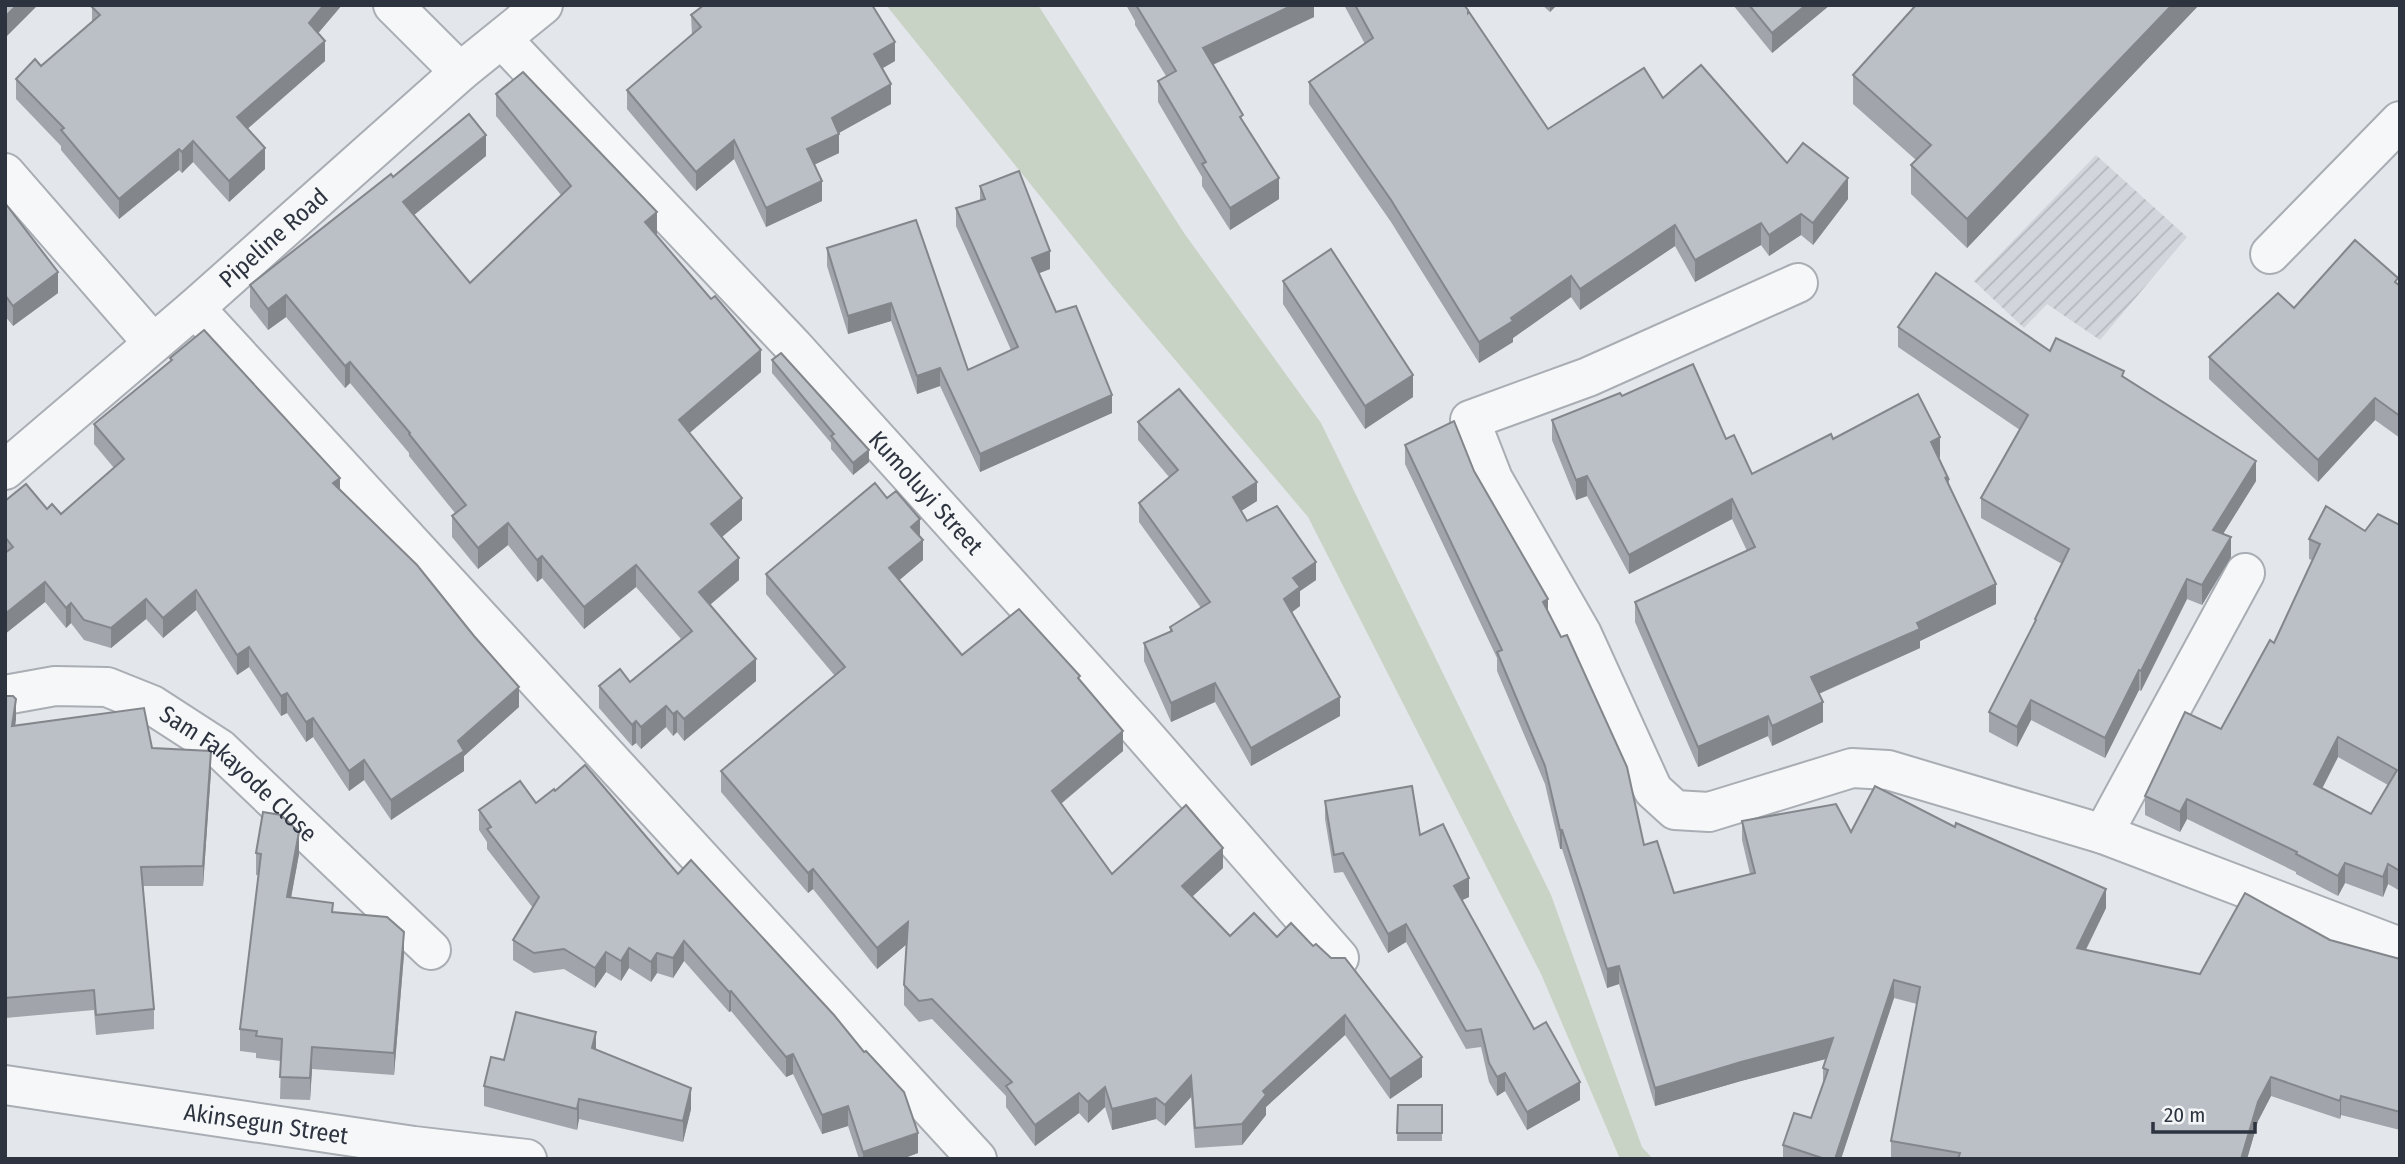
<svg xmlns="http://www.w3.org/2000/svg" width="2405" height="1164" viewBox="0 0 2405 1164" font-family="'Fira Sans Condensed',sans-serif">
<style>
.industrial{fill:url(#industrial-furrows)}
.green{fill:#c9d3c5}
.lines{fill:none;stroke-linecap:round;stroke-linejoin:round}
.street-casing{stroke:#a9adb4;stroke-width:42}
.street{stroke:#f6f7f8;stroke-width:38}
.wall{fill:#a1a4aa;fill-rule:evenodd}
.shaded-wall{fill:#83868b}
.building{fill:#bbbfc6;stroke:#83868b;stroke-width:2;fill-rule:evenodd}
.labels{text-anchor:middle;stroke-width:7;stroke-linejoin:round;paint-order:stroke}
.street-label{font-size:24px;fill:#2d3440;stroke:#f3f5f7}
</style>
<defs>
<pattern id="industrial-furrows" width="10" height="10" patternUnits="userSpaceOnUse" patternTransform="scale(1.75)"><rect width="10" height="10" fill="#d2d5db"/><path d="M-1 1l2-2M0 10L10 0M9 11l2-2" fill="none" stroke="#b5b7bd"/></pattern>
</defs>
<rect width="100%" height="100%" fill="#e3e6ea"/>
<path class="industrial" d="M2096 155 2187 237 2100 340 2047 304 2024 328 1974 281Z"/>
<path class="green" d="M886 5H1038L1184 233 1321 423 1551 895 1642 1147 1653 1159H1620L1541 974 1308 517 1111 284Z"/>
<g class="lines">
<defs>
<g id="street">
<path d="M393 5 460 72"/>
<path id="s1" d="M502 39 793 346 1138 728 1339 958"/>
<path d="M5 173 153 343"/>
<path d="M2270 254 2400 121"/>
<path d="M1798 283 1588 377 1470 420 1493 479 1582 634 1653 790 1675 810 1709 812 1852 768 1888 770 2103 834 2400 947"/>
<path d="M195 308 977 1159"/>
<path id="s2" d="M5 470 195 308 460 72 543 5"/>
<path id="s3" d="M5 695 55 686 107 687 152 705 220 749 431 950"/>
<path d="M2103 834 2245 573"/>
<path id="s4" d="M5 1085 414 1146 527 1159"/>
</g>
</defs>
<use href="#street" class="street-casing"/>
<use href="#street" class="street"/>
</g>
<g class="wall">
<path d="M342 5 318 33 325 61 247 128 265 169 229 202 193 162 182 173 179 170 119 219 61 150V146L16 99V79L41 66 92 21V7Z"/>
<path d="M1126 5H1314V17L1213 65 1243 122 1279 199 1230 230 1202 186V177L1158 102V81L1166 76 1135 25V21Z"/>
<path d="M1344 5H1464L1468 13 1548 129 1663 98 1787 163 1848 199 1813 245 1801 235 1769 256 1761 245 1695 282 1675 246 1580 310 1571 297 1513 338V342L1479 363 1391 222 1309 104V82L1365 44Z"/>
<path d="M1542 5H1557L1550 12Z"/>
<path d="M1733 5H1830L1772 53Z"/>
<path d="M1916 5H2199L1967 248 1911 194V165L1916 160 1853 104V75Z"/>
<path d="M691 15 895 61 883 68 891 104 839 133V153L814 165 822 201 766 227 734 159 696 191 627 109V90L692 35Z"/>
<path d="M496 94 657 234 656 235 761 372 689 433 742 520 722 537 739 580 710 605 756 681 684 741 677 732 673 736 666 727 641 749 636 743 632 746 599 708V686L630 682 681 639 636 587 584 629 542 578 537 582 508 545 478 569 452 537V516L455 513 409 456V453L350 383 345 388 286 317 268 330 250 307V285L393 177 486 156 414 215 470 283 561 195 496 116Z"/>
<path d="M980 186 1050 269 1039 273 1056 312 1112 413 980 472 940 386 917 394 891 321 848 334 827 266V248L968 370 1011 350 956 226V208L980 201Z"/>
<path d="M5 203 58 293 13 326 5 316Z"/>
<path d="M1283 281 1413 397 1365 429 1283 304Z"/>
<path d="M2398 285 2400 286V438L2375 420 2318 482 2209 379V357L2294 308Z"/>
<path d="M1898 327 2050 351 2124 377 2256 481 2223 534 2231 557 2202 605 2187 599 2141 691 2139 690 2105 758 2031 720 2017 747 1989 732V712L2035 623V619L2062 564 1981 518V498L2020 430 1898 347Z"/>
<path d="M170 358 340 490 519 707 464 756V771L391 820 364 780 349 791 313 737 306 742 287 713 281 716 249 667 237 675 196 610 163 638 146 619 111 648 84 640 71 623 66 628 45 602 5 634V501L47 509 61 514 114 468 94 444V424L170 362Z"/>
<path d="M772 360 869 462 853 475 831 449V443L772 373Z"/>
<path d="M1622 396 1726 439 1752 474 1833 439 1940 457 1939 458 1949 480V487L1996 604 1920 641V648L1819 694 1823 722 1772 746 1768 736 1698 767 1635 622V602L1747 551 1732 519 1629 574 1587 496 1576 500 1552 440V420Z"/>
<path d="M1138 422 1257 501 1241 511 1247 521 1316 580 1300 591V606L1292 612 1340 716 1251 766 1215 702 1171 722 1144 661V643L1170 632V627L1201 608 1139 522V503L1169 477 1138 440Z"/>
<path d="M1405 445 1474 471 1548 611 1644 845 1674 893 1750 874 1742 840V821L1851 832 2106 908 2086 950 2200 974 2330 940 2400 959V1130L2341 1115 2340 1119 2271 1096 2258 1121 2247 1159H1891V1141L1917 1004 1894 998 1841 1159H1783V1145L1811 1118 1823 1084V1068L1826 1059 1741 1081 1655 1106 1619 984 1607 988 1562 849H1560L1545 784 1497 671V658L1405 464Z"/>
<path d="M2400 525V891L2388 884 2383 897 2345 883 2338 896 2296 874V872L2187 819 2180 832 2145 815V796L2221 729 2274 643 2312 560 2309 559V539ZM2338 757 2388 785 2371 814 2322 789Z"/>
<path d="M920 536 923 560 899 580 962 655 1080 680 1123 751 1061 804 1112 874 1223 868 1192 897 1230 936 1277 937 1422 1077 1390 1099 1345 1035 1266 1107V1115L1242 1145 1195 1148 1191 1097 1165 1126 1156 1119 1112 1130 1105 1107 1088 1123 1079 1113 1035 1146 1006 1107V1096L932 1019 919 1022 904 1005V985L907 944 877 969 813 889 808 893 721 792V771L835 676 766 594V574Z"/>
<path d="M5 696 16 719 15 726 152 748 211 771 203 886H143L154 1009V1029L96 1035 94 1010 5 1018Z"/>
<path d="M1325 801 1420 835 1469 897 1462 900 1534 1029 1580 1100 1527 1130 1505 1091 1497 1096 1489 1082 1481 1047 1466 1049 1406 942 1388 953 1343 872 1334 873 1325 819Z"/>
<path d="M536 803 918 1153 902 1159H859L848 1126 822 1134 793 1074 786 1077 731 1011 729 1012 684 961 673 978 657 973 651 982 629 968 621 981 606 972 595 988 564 969 534 973 513 960V940L533 908 487 849V842L479 830V810Z"/>
<path d="M256 853 299 854 291 898 333 912 404 954 394 1075 312 1069 310 1100 280 1099 281 1061 256 1058V1053L240 1051V1029L259 875H256Z"/>
<path d="M596 1050 691 1109 683 1142 579 1119 577 1130 484 1106V1086L504 1060Z"/>
<path d="M1398 1105H1442V1141H1397Z"/>
</g>
<g class="shaded-wall">
<path d="M17 5H38L5 38V17Z"/>
<path d="M324 5H342L309 44V23Z"/>
<path d="M1293 5H1314V17L1203 69V48Z"/>
<path d="M1550 5H1557L1550 12Z"/>
<path d="M1806 5H1830L1772 53V33Z"/>
<path d="M2172 5H2199L1967 248V219Z"/>
<path d="M325 41V61L237 138V117Z"/>
<path d="M895 42V61L874 73V54Z"/>
<path d="M891 84V104L835 135 839 134V153L807 168V149L832 118Z"/>
<path d="M486 135V156L403 224V202Z"/>
<path d="M734 140V159L696 191V172Z"/>
<path d="M193 141V162L182 173V152Z"/>
<path d="M265 148V169L229 202V181Z"/>
<path d="M179 149V170L119 219V199Z"/>
<path d="M1279 178V199L1230 230V208Z"/>
<path d="M1848 178V199L1813 245V223Z"/>
<path d="M822 181V201L766 227V208Z"/>
<path d="M657 212V234L645 244V222Z"/>
<path d="M1801 214V235L1769 256V235Z"/>
<path d="M1761 223V245L1695 282V260Z"/>
<path d="M1675 225V246L1580 310V289Z"/>
<path d="M1050 251V269L1032 276V258Z"/>
<path d="M58 272V293L13 326V306Z"/>
<path d="M1571 276V297L1513 338V342L1479 363V342Z"/>
<path d="M286 295V317L268 330V309Z"/>
<path d="M891 303V321L848 334V316Z"/>
<path d="M761 350V372L679 442V420Z"/>
<path d="M350 362V383L345 388V366Z"/>
<path d="M940 368V386L917 394V376Z"/>
<path d="M1413 375V397L1365 429V406Z"/>
<path d="M1112 395V413L980 472V454Z"/>
<path d="M2375 398V420L2318 482V460Z"/>
<path d="M1940 437V457L1931 462V442Z"/>
<path d="M869 450V462L853 475V463Z"/>
<path d="M2256 461V481L2213 550V530Z"/>
<path d="M1587 476V496L1576 500V480Z"/>
<path d="M340 478V498L333 483Z"/>
<path d="M1257 482V501L1233 516V497Z"/>
<path d="M742 498V520L711 546V524Z"/>
<path d="M1732 499V519L1629 574V555Z"/>
<path d="M920 519V539L911 527Z"/>
<path d="M508 523V545L478 569V548Z"/>
<path d="M2231 537V557L2202 605V585Z"/>
<path d="M923 540V560L889 589V568Z"/>
<path d="M542 556V578L537 582V560Z"/>
<path d="M739 558V580L699 614V592Z"/>
<path d="M1316 562V580L1300 591V606L1284 618V599L1293 578Z"/>
<path d="M636 565V587L584 629V607Z"/>
<path d="M2187 579V599L2141 691V671Z"/>
<path d="M45 582V602L5 634V614Z"/>
<path d="M1996 584V604L1920 641V648L1811 697V677L1917 623Z"/>
<path d="M196 590V610L163 638V618Z"/>
<path d="M146 599V619L111 648V628Z"/>
<path d="M1548 599V618L1543 602Z"/>
<path d="M71 603V623L66 628V608Z"/>
<path d="M249 647V667L237 675V655Z"/>
<path d="M756 659V681L684 741V719Z"/>
<path d="M2139 670V690L2105 758V738Z"/>
<path d="M1215 683V702L1171 722V703Z"/>
<path d="M519 687V707L464 756V771L391 820V800Z"/>
<path d="M287 693V713L281 716V696Z"/>
<path d="M1340 697V716L1251 766V748Z"/>
<path d="M16 699V719L12 746V726Z"/>
<path d="M2031 700V720L2017 747V727Z"/>
<path d="M1823 702V722L1772 746V726Z"/>
<path d="M666 706V727L641 749V727Z"/>
<path d="M677 711V732L673 736V714Z"/>
<path d="M1768 716V736L1698 767V747Z"/>
<path d="M313 718V737L306 742V722Z"/>
<path d="M636 721V743L632 746V725Z"/>
<path d="M1123 731V751L1052 811V791Z"/>
<path d="M2338 737V757L2314 804V784Z"/>
<path d="M211 751V771L203 886V866Z"/>
<path d="M364 760V780L349 791V771Z"/>
<path d="M2187 799V819L2180 832V812Z"/>
<rect x="1560" y="830" width="2" height="19"/>
<path d="M299 832V854L287 919V897Z"/>
<path d="M1223 848V868L1182 906V886Z"/>
<path d="M2345 863V883L2338 896V876Z"/>
<path d="M2388 864V884L2383 897V877Z"/>
<path d="M813 869V889L808 893V873Z"/>
<path d="M1469 878V897L1454 904V886Z"/>
<path d="M2106 889V908L2077 967V948Z"/>
<path d="M908 922V943L877 969V948Z"/>
<path d="M1406 924V942L1388 953V934Z"/>
<path d="M404 932V954L394 1075V1053Z"/>
<path d="M684 941V961L673 978V958Z"/>
<path d="M629 948V968L621 981V961Z"/>
<path d="M606 952V972L595 988V968Z"/>
<path d="M657 953V973L651 982V962Z"/>
<path d="M1619 966V984L1607 988V969Z"/>
<path d="M1894 980V998L1841 1159H1835Z"/>
<path d="M731 991V1011L729 1012V992Z"/>
<path d="M1345 1015V1035L1266 1107V1115L1242 1145V1124L1263 1091Z"/>
<path d="M596 1032V1053L592 1048Z"/>
<path d="M1833 1038V1057L1741 1081 1655 1106V1088L1741 1062Z"/>
<path d="M312 1047V1069L310 1100V1078Z"/>
<path d="M793 1054V1074L786 1077V1057Z"/>
<path d="M1422 1057V1077L1390 1099V1079Z"/>
<path d="M1505 1073V1091L1497 1096V1077Z"/>
<path d="M1191 1076V1097L1165 1126V1105Z"/>
<path d="M2271 1077V1096L2258 1121 2247 1159H2241L2258 1102Z"/>
<path d="M1580 1082V1100L1527 1130V1112Z"/>
<path d="M1105 1087V1107L1088 1123V1102Z"/>
<path d="M691 1088V1109L683 1142V1121Z"/>
<path d="M1079 1093V1113L1035 1146V1125Z"/>
<path d="M2341 1096V1115L2340 1119V1101Z"/>
<path d="M1156 1098V1119L1112 1130V1109Z"/>
<path d="M579 1099V1119L577 1130V1109Z"/>
<path d="M848 1106V1126L822 1134V1115Z"/>
<path d="M918 1133V1153L902 1159H863V1152Z"/>
</g>
<g class="building">
<path d="M5 5H17L5 17Z"/>
<path d="M94 5H324L309 23 325 41 237 117 265 148 229 181 193 141 182 152 179 149 119 199 61 130 64 128 16 79 35 59 41 66 100 15 92 7Z"/>
<path d="M704 5H872L895 42 874 54 891 84 832 118 839 134 807 149 822 181 766 208 734 140 696 172 627 90 701 27 691 15Z"/>
<path d="M1136 5H1293L1203 48 1243 115 1240 117 1279 178 1230 208 1202 164 1206 162 1158 81 1176 71Z"/>
<path d="M1355 5H1464L1468 10V13L1469 12 1548 129 1644 68 1663 98 1701 65 1787 163 1803 143 1848 178 1813 223 1801 214 1769 235 1761 223 1695 260 1675 225 1580 289 1571 276 1511 318 1513 321 1479 342 1391 200 1309 82 1373 38Z"/>
<path d="M1749 5H1806L1772 33Z"/>
<path d="M1916 5H2172L1967 219 1911 165 1931 145 1853 75Z"/>
<path d="M523 72 657 212 645 222 711 299 715 296 761 350 679 420 742 498 711 524 739 558 699 592 756 659 684 719 677 711 673 714 666 706 641 727 636 721 632 725 599 686 620 669 630 682 692 631 636 565 584 607 542 556 537 560 508 523 478 548 452 516 466 505 409 434 410 433 350 362 345 366 286 295 268 309 250 285 391 174 393 177 469 114 486 135 403 202 470 283 571 186 496 94Z"/>
<path d="M1019 171 1050 251 1032 258 1056 312 1076 306 1112 395 980 454 940 368 917 376 891 303 848 316 827 248 916 220 968 370 1018 347 956 208 985 199 980 186Z"/>
<path d="M5 203 58 272 13 306 5 295Z"/>
<path d="M2355 240 2398 278 2395 282 2400 286V416L2375 398 2318 460 2209 357 2278 293 2294 308Z"/>
<path d="M1331 249 1413 375 1365 406 1283 281Z"/>
<path d="M1936 273 2050 351 2056 338 2124 371 2122 376 2256 461 2213 530 2231 537 2202 585 2187 579 2141 671 2139 670 2105 738 2031 700 2017 727 1989 712 2036 620 2035 619 2069 549 1981 498 2028 415 1898 327Z"/>
<path d="M204 330 340 478 333 483 417 565 474 636 519 687 458 741 464 751 391 800 364 760 349 771 313 718 306 722 287 693 281 696 249 647 237 655 196 590 163 618 146 599 111 628 84 620 71 603 66 608 45 582 5 614V553L13 547 5 537V501L26 484 47 509 52 504 61 514 124 459 94 424 172 360 170 358Z"/>
<path d="M781 353 869 450 853 463 831 436 834 434 772 360Z"/>
<path d="M1693 364 1726 439 1734 435 1752 474 1831 434 1833 439 1918 394 1940 437 1931 442 1949 480 1945 477 1996 584 1917 623 1920 629 1811 677 1823 702 1772 726 1768 716 1698 747 1635 602 1755 547 1732 499 1629 555 1587 476 1576 480 1552 420 1620 393 1622 396Z"/>
<path d="M1179 389 1257 482 1233 497 1247 521 1277 506 1316 562 1293 578 1300 587 1284 599 1340 697 1251 748 1215 683 1171 703 1144 643 1172 631 1170 627 1210 602 1139 503 1178 470 1138 422Z"/>
<path d="M1454 421 1474 471 1548 599 1543 602 1561 637 1567 635 1627 767 1644 845 1657 841 1674 893 1755 873 1742 821 1836 804 1851 832 1875 786 1955 827 1956 823 2106 889 2077 948 2200 974 2245 893 2330 940 2400 959V1112L2341 1096 2340 1101 2271 1077 2258 1102 2241 1159H1958L1960 1153 1891 1141 1920 987 1894 980 1835 1159H1825L1783 1145 1794 1113 1811 1118 1828 1070 1823 1068 1833 1038 1741 1062 1655 1088 1619 966 1607 969 1562 830H1560L1545 766 1497 652 1502 650 1405 445Z"/>
<path d="M875 483 887 498 896 491 920 519 911 527 923 540 889 568 962 655 1019 609 1080 676 1078 678 1123 731 1052 791 1112 874 1186 805 1223 848 1182 886 1230 936 1254 913 1277 937 1291 923 1313 946 1316 944 1331 958H1345L1422 1057 1390 1079 1345 1015 1263 1091 1266 1095 1242 1124 1195 1128 1191 1076 1165 1105 1156 1098 1112 1109 1105 1087 1088 1102 1079 1093 1035 1125 1006 1086 1012 1082 932 999 919 1001 904 985 908 922 877 948 813 869 808 873 721 771 845 667 766 574Z"/>
<path d="M2326 506 2365 531 2378 514 2400 525V871L2388 864 2383 877 2345 863 2338 876 2296 854 2297 852 2187 799 2180 812 2145 796 2185 712 2221 729 2270 640 2274 643 2320 544 2309 539ZM2338 737 2397 770 2371 814 2314 784Z"/>
<path d="M5 696H13L16 699 12 726 144 708 152 748 211 751 203 866 141 867 154 1009 96 1015 94 990 5 998Z"/>
<path d="M585 765 678 874 691 860 834 1015 864 1052 866 1051 904 1092 918 1133 863 1152 848 1106 822 1115 793 1054 786 1057 731 991 729 992 684 941 673 958 657 953 651 962 629 948 621 961 606 952 595 968 564 949 534 953 513 940 539 897 487 829 491 827 479 810 520 781 536 803 554 789 555 791Z"/>
<path d="M1412 786 1420 835 1443 824 1469 878 1454 886 1534 1029 1546 1022 1580 1082 1527 1112 1505 1073 1497 1077 1489 1063 1481 1029 1466 1031 1406 924 1388 934 1343 853 1334 855 1325 801Z"/>
<path d="M263 812 281 815 299 832 287 897 333 903 332 912 387 917 404 932 394 1053 312 1047 310 1078 280 1077 282 1039 256 1036 257 1031 240 1029 261 854 256 853Z"/>
<path d="M516 1012 596 1032 592 1048 691 1088 683 1121 579 1099 577 1109 484 1086 491 1057 504 1060Z"/>
<path d="M1398 1105H1442V1133H1397Z"/>
</g>
<g class="labels">
<g class="street-label">
<text dy="8" stroke="none"><textPath href="#s2" startOffset="355">Pipeline Road</textPath></text>
<text dy="8" stroke="none"><textPath href="#s1" startOffset="621">Kumoluyi Street</textPath></text>
<text dy="8" stroke="none"><textPath href="#s3" startOffset="262">Sam Fakayode Close</textPath></text>
<text dy="8" stroke="none"><textPath href="#s4" startOffset="264">Akinsegun Street</textPath></text>
</g>
</g>
<rect width="2405" height="1164" fill="none" stroke="#2d3440" stroke-width="14"/>
<path d="M2153 1122v10h102v-10" fill="none" stroke="#2d3440" stroke-width="3.5"/>
<text x="2164" y="1122" font-size="21" fill="#2d3440" stroke="#f3f5f7" stroke-width="5" paint-order="stroke">20 m</text>
</svg>
